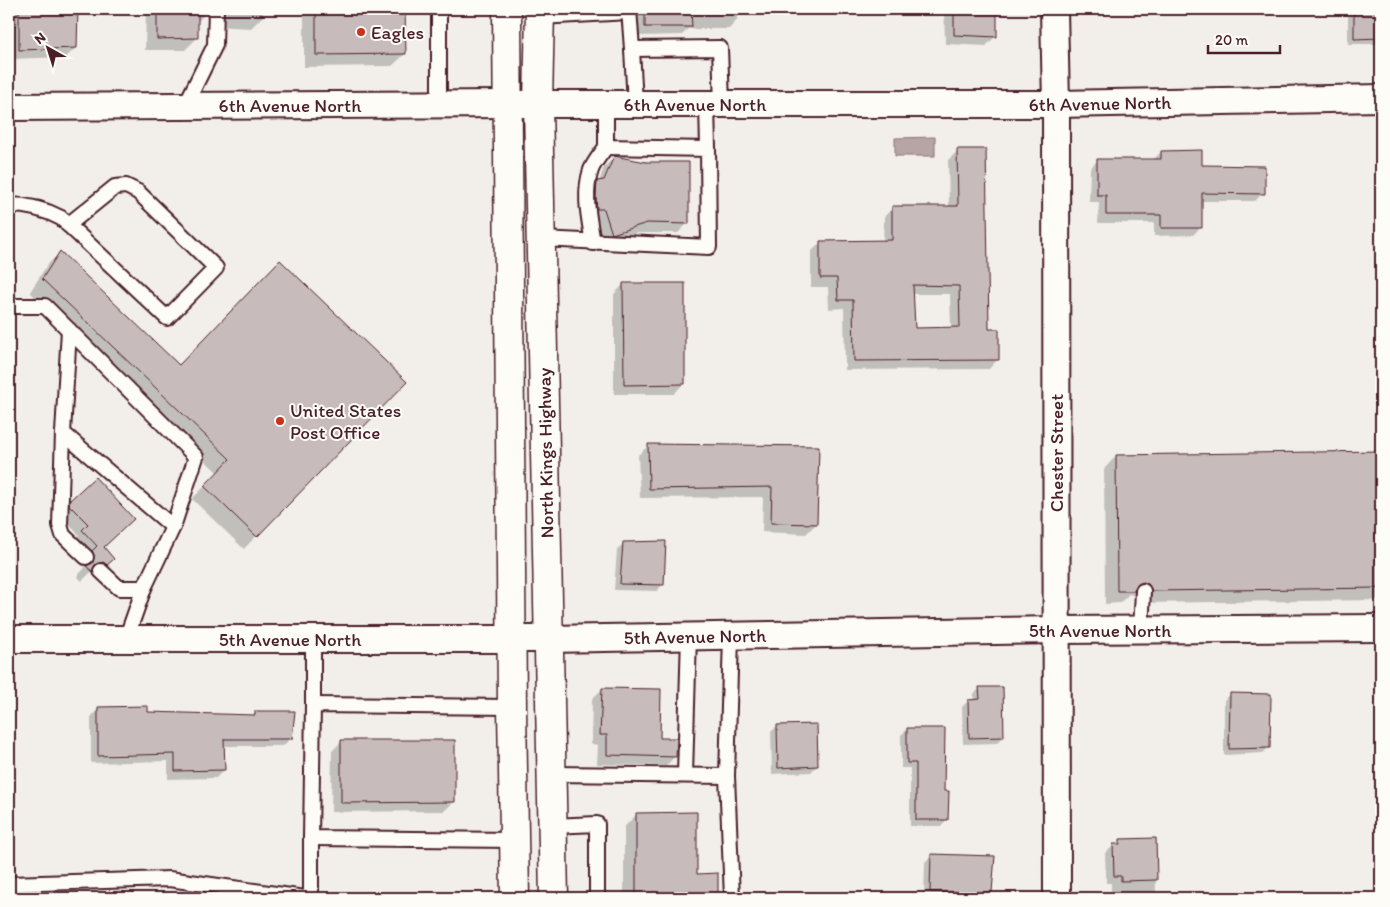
<svg xmlns="http://www.w3.org/2000/svg" width="1390" height="907" viewBox="0 0 1390 907" font-family="Itim,sans-serif">
<style>
.water{fill:#b7a5a6;stroke:#8b6f75}
.shadow{fill:#0003;fill-rule:evenodd}
.building{fill:#c8bbbb;stroke:#4a1f2b;fill-rule:evenodd}
.lines{fill:none;stroke-linecap:round;stroke-linejoin:round}
.lane-casing{stroke:#4a1f2b;stroke-width:18}
.street-casing{stroke:#4a1f2b;stroke-width:30}
.primary-casing{stroke:#4a1f2b;stroke-width:31}
.lane{stroke:#fdfcf7;stroke-width:14}
.street{stroke:#fdfcf7;stroke-width:26}
.primary{stroke:#fdfcf7;stroke-width:28}
.poi-dot{fill:#c8321e;stroke:#fdfcf7;stroke-width:2}
.labels{text-anchor:middle;stroke-width:4;stroke-linejoin:round;paint-order:stroke}
.poi-label{font-size:19px;fill:#4a1f2b;stroke:#fdfcf7;text-anchor:start}
.street-label{font-size:19px;fill:#4a1f2b;stroke:#fdfcf7}
</style>
<rect width="100%" height="100%" fill="#f2efeb"/>
<filter id="ink" filterUnits="userSpaceOnUse"><feTurbulence type="fractalNoise" baseFrequency=".02" numOctaves="2"/><feDisplacementMap in="SourceGraphic" scale="10" xChannelSelector="R" yChannelSelector="G"/><feConvolveMatrix kernelMatrix="1 2 1 2 8 2 1 2 1" color-interpolation-filters="sRGB"/></filter>
<g filter="url(#ink)">
<path class="water" d="M935 137V156H895V138Z"/>
<g class="shadow">
<path d="M10 9H76V48L66 57 10 59Z"/>
<path d="M146 9H262L263 16 251 28 213 26 212 17 206 13 197 22V38L185 50H145Z"/>
<path d="M304 9H404L405 54 392 66 304 67Z"/>
<path d="M637 9H737V20L729 29H688L682 35 637 36Z"/>
<path d="M944 9H996V36L986 46 945 44Z"/>
<path d="M1348 9H1381V42L1379 44H1348Z"/>
<path d="M958 151 988 330 998 359 989 369 845 370 844 308 829 309 828 287H811V252L820 243 883 242 884 217 893 207H949L948 160ZM912 294H950L951 328 914 329Z"/>
<path d="M1161 152 1200 166 1263 193 1255 201H1201V227L1193 235 1154 236V223H1098L1099 202H1089L1090 168 1098 160H1153Z"/>
<path d="M614 158 646 163 688 223 678 233H636L603 243 594 219 588 192 599 182 604 167Z"/>
<path d="M60 253 178 367 280 262 256 536 244 549 192 499 218 473 30 292 47 265Z"/>
<path d="M624 284 683 384 674 394H614V294Z"/>
<path d="M648 446 818 448 816 524 806 534 762 532 763 497 640 498 638 455Z"/>
<path d="M1381 453V600L1139 603 1136 596 1129 594 1120 603 1105 604 1104 469 1116 456Z"/>
<path d="M94 478 102 548 113 559 97 574 91 572 82 581 77 576 84 569 85 565 73 540 79 535 60 515V511Z"/>
<path d="M624 543 663 584 657 591 614 590 617 550Z"/>
<path d="M980 688 1003 737 997 743 963 744 962 707 968 701H974L973 695Z"/>
<path d="M602 689 659 739 675 756 666 766 597 764 598 745 591 744 592 699Z"/>
<path d="M1231 694 1269 747 1263 753 1224 755V700Z"/>
<path d="M98 709 147 714 252 716 256 712 291 738 283 746H223L224 770 216 778 168 779V761L91 763V717Z"/>
<path d="M777 726 817 766 811 772 772 774 771 732Z"/>
<path d="M907 729 943 792 947 819 941 826H910V768H901V735Z"/>
<path d="M341 742 454 802 444 811 331 812 332 751Z"/>
<path d="M637 814 696 875H717V898H624V827Z"/>
<path d="M1155 839 1156 898H1111V883H1106L1105 853 1121 840Z"/>
<path d="M932 855 991 892 984 898H924L925 862Z"/>
</g>
<g class="building">
<path d="M19 9H78L77 48 19 50Z"/>
<path d="M157 9H198V38L157 39Z"/>
<path d="M316 9H405L406 54 316 55Z"/>
<path d="M645 9H691L692 27H645Z"/>
<path d="M954 9H997V37L954 35Z"/>
<path d="M1354 9H1381V38L1354 39Z"/>
<path d="M957 149H986L989 329H999V360L854 361 853 300H838L837 278H820V241L892 240V206H958ZM913 285 959 286 960 327 915 328Z"/>
<path d="M1202 150V165L1265 166V194L1202 193V228H1161V215H1106V195H1097V159H1161V151Z"/>
<path d="M614 156 646 162H689V224L647 223 612 234 604 209H597L596 197 597 181 604 180Z"/>
<path d="M60 251 179 365 280 260 407 382 257 537 204 486 230 459 42 279Z"/>
<path d="M623 283H685V384L624 385Z"/>
<path d="M648 444 819 446 817 524 771 523 772 487 649 489Z"/>
<path d="M1381 451V588L1152 591 1148 584 1143 582 1136 586 1134 591H1117L1116 455Z"/>
<path d="M95 477 134 519 104 547 114 559 107 565 103 562 95 565 93 572 86 566 93 563 94 555 92 551 97 546 82 530 88 524 69 505 70 500Z"/>
<path d="M666 541 664 585 620 584 623 542Z"/>
<path d="M979 687H1003L1004 737 969 738 968 700 980 699Z"/>
<path d="M602 688 661 689 660 738H677L676 757 607 755V735H600Z"/>
<path d="M1230 693 1271 694 1270 748 1229 749Z"/>
<path d="M148 706V712L255 715V711H295L292 739H224L225 770 175 771V754L98 756V707Z"/>
<path d="M817 724 818 766 778 768 777 725Z"/>
<path d="M907 728H945L944 791H949L948 820H916V763H907Z"/>
<path d="M341 740H455V802L341 803Z"/>
<path d="M697 812V874L718 873V898H636V813Z"/>
<path d="M1156 838 1157 880 1121 881V876H1114L1113 844H1120V839Z"/>
<path d="M931 854 995 856 992 892H930Z"/>
</g>
<g class="lines">
<defs>
<g id="lane">
<path d="M439 9V104"/>
<path d="M629 9 632 49 720 48 722 104"/>
<path d="M540 17 629 12"/>
<path d="M632 49 635 104"/>
<path d="M707 104 708 149"/>
<path d="M185 106 215 45 216 9"/>
<path d="M9 205C28 205 44 209 61 218L167 318 216 268 138 192 126 186 115 187 68 225"/>
<path d="M541 239 709 247 708 149 606 147V104"/>
<path d="M593 243C589 218 583 194 591 170 594 162 601 154 606 147"/>
<path d="M9 306H45L196 457 173 527 144 588 126 639"/>
<path d="M69 330 63 433 173 527"/>
<path d="M63 433 60 525 63 535 86 557"/>
<path d="M101 571 119 588H144"/>
<path d="M1141 630 1143 591"/>
<path d="M313 705V639"/>
<path d="M512 707 313 705 311 838 515 840"/>
<path d="M552 774 727 776 731 636"/>
<path d="M685 775 689 635"/>
<path d="M727 776 732 898"/>
<path d="M552 826 597 824V898"/>
<path d="M311 838V898"/>
<path d="M9 884 169 879 305 898"/>
</g>
<g id="street">
<path d="M1054 9 1056 104 1057 898"/>
<path d="M9 107 507 104H1056L1381 98"/>
<path d="M9 639H549L1057 630 1381 628"/>
</g>
<g id="primary">
<path d="M507 9 512 707 515 898"/>
<path d="M540 9 538 104 554 898"/>
</g>
</defs>
<use href="#lane" class="lane-casing"/>
<use href="#street" class="street-casing"/>
<use href="#primary" class="primary-casing"/>
<use href="#lane" class="lane"/>
<use href="#street" class="street"/>
<use href="#primary" class="primary"/>
</g>
</g>
<g class="poi-dot">
<circle cx="361" cy="32" r="5"/>
<circle cx="280" cy="421" r="5"/>
</g>
<g class="labels">
<g class="poi-label">
<text x="371" y="39">Eagles</text>
<text x="290" y="417">United States<tspan x="290" dy="22">Post Office</tspan></text>
</g>
<g class="street-label">
<text transform="translate(1100 103) rotate(-1)" y="7">6th Avenue North</text>
<text x="695" y="111">6th Avenue North</text>
<text x="290" y="112">6th Avenue North</text>
<text transform="translate(545 453) rotate(-91)" y="7">North Kings Highway</text>
<text transform="translate(1056 453) rotate(-90)" y="7">Chester Street</text>
<text x="1100" y="637">5th Avenue North</text>
<text transform="translate(695 636) rotate(-1)" y="7">5th Avenue North</text>
<text x="290" y="646">5th Avenue North</text>
</g>
</g>
<rect width="1390" height="907" fill="none" stroke="#fdfcf7" stroke-width="30"/>
<rect x="15" y="15" width="1360" height="877" fill="none" stroke="#4a1f2b" stroke-width="2" filter="url(#ink)"/>
<g transform="translate(48 48) rotate(321)" stroke="#fdfcf7" stroke-width="4" paint-order="stroke">
<path d="M0-4L9 19L0 12L-9 19Z" fill="#4a1f2b"/>
<text y="-8" font-size="14" font-weight="bold" text-anchor="middle" fill="#4a1f2b">N</text>
</g>
<path d="M1208 45v8h72v-8" fill="none" stroke="#4a1f2b" stroke-width="2.5"/>
<text x="1215" y="45" font-size="15" fill="#4a1f2b" stroke="#fdfcf7" stroke-width="4" paint-order="stroke">20 m</text>
</svg>
